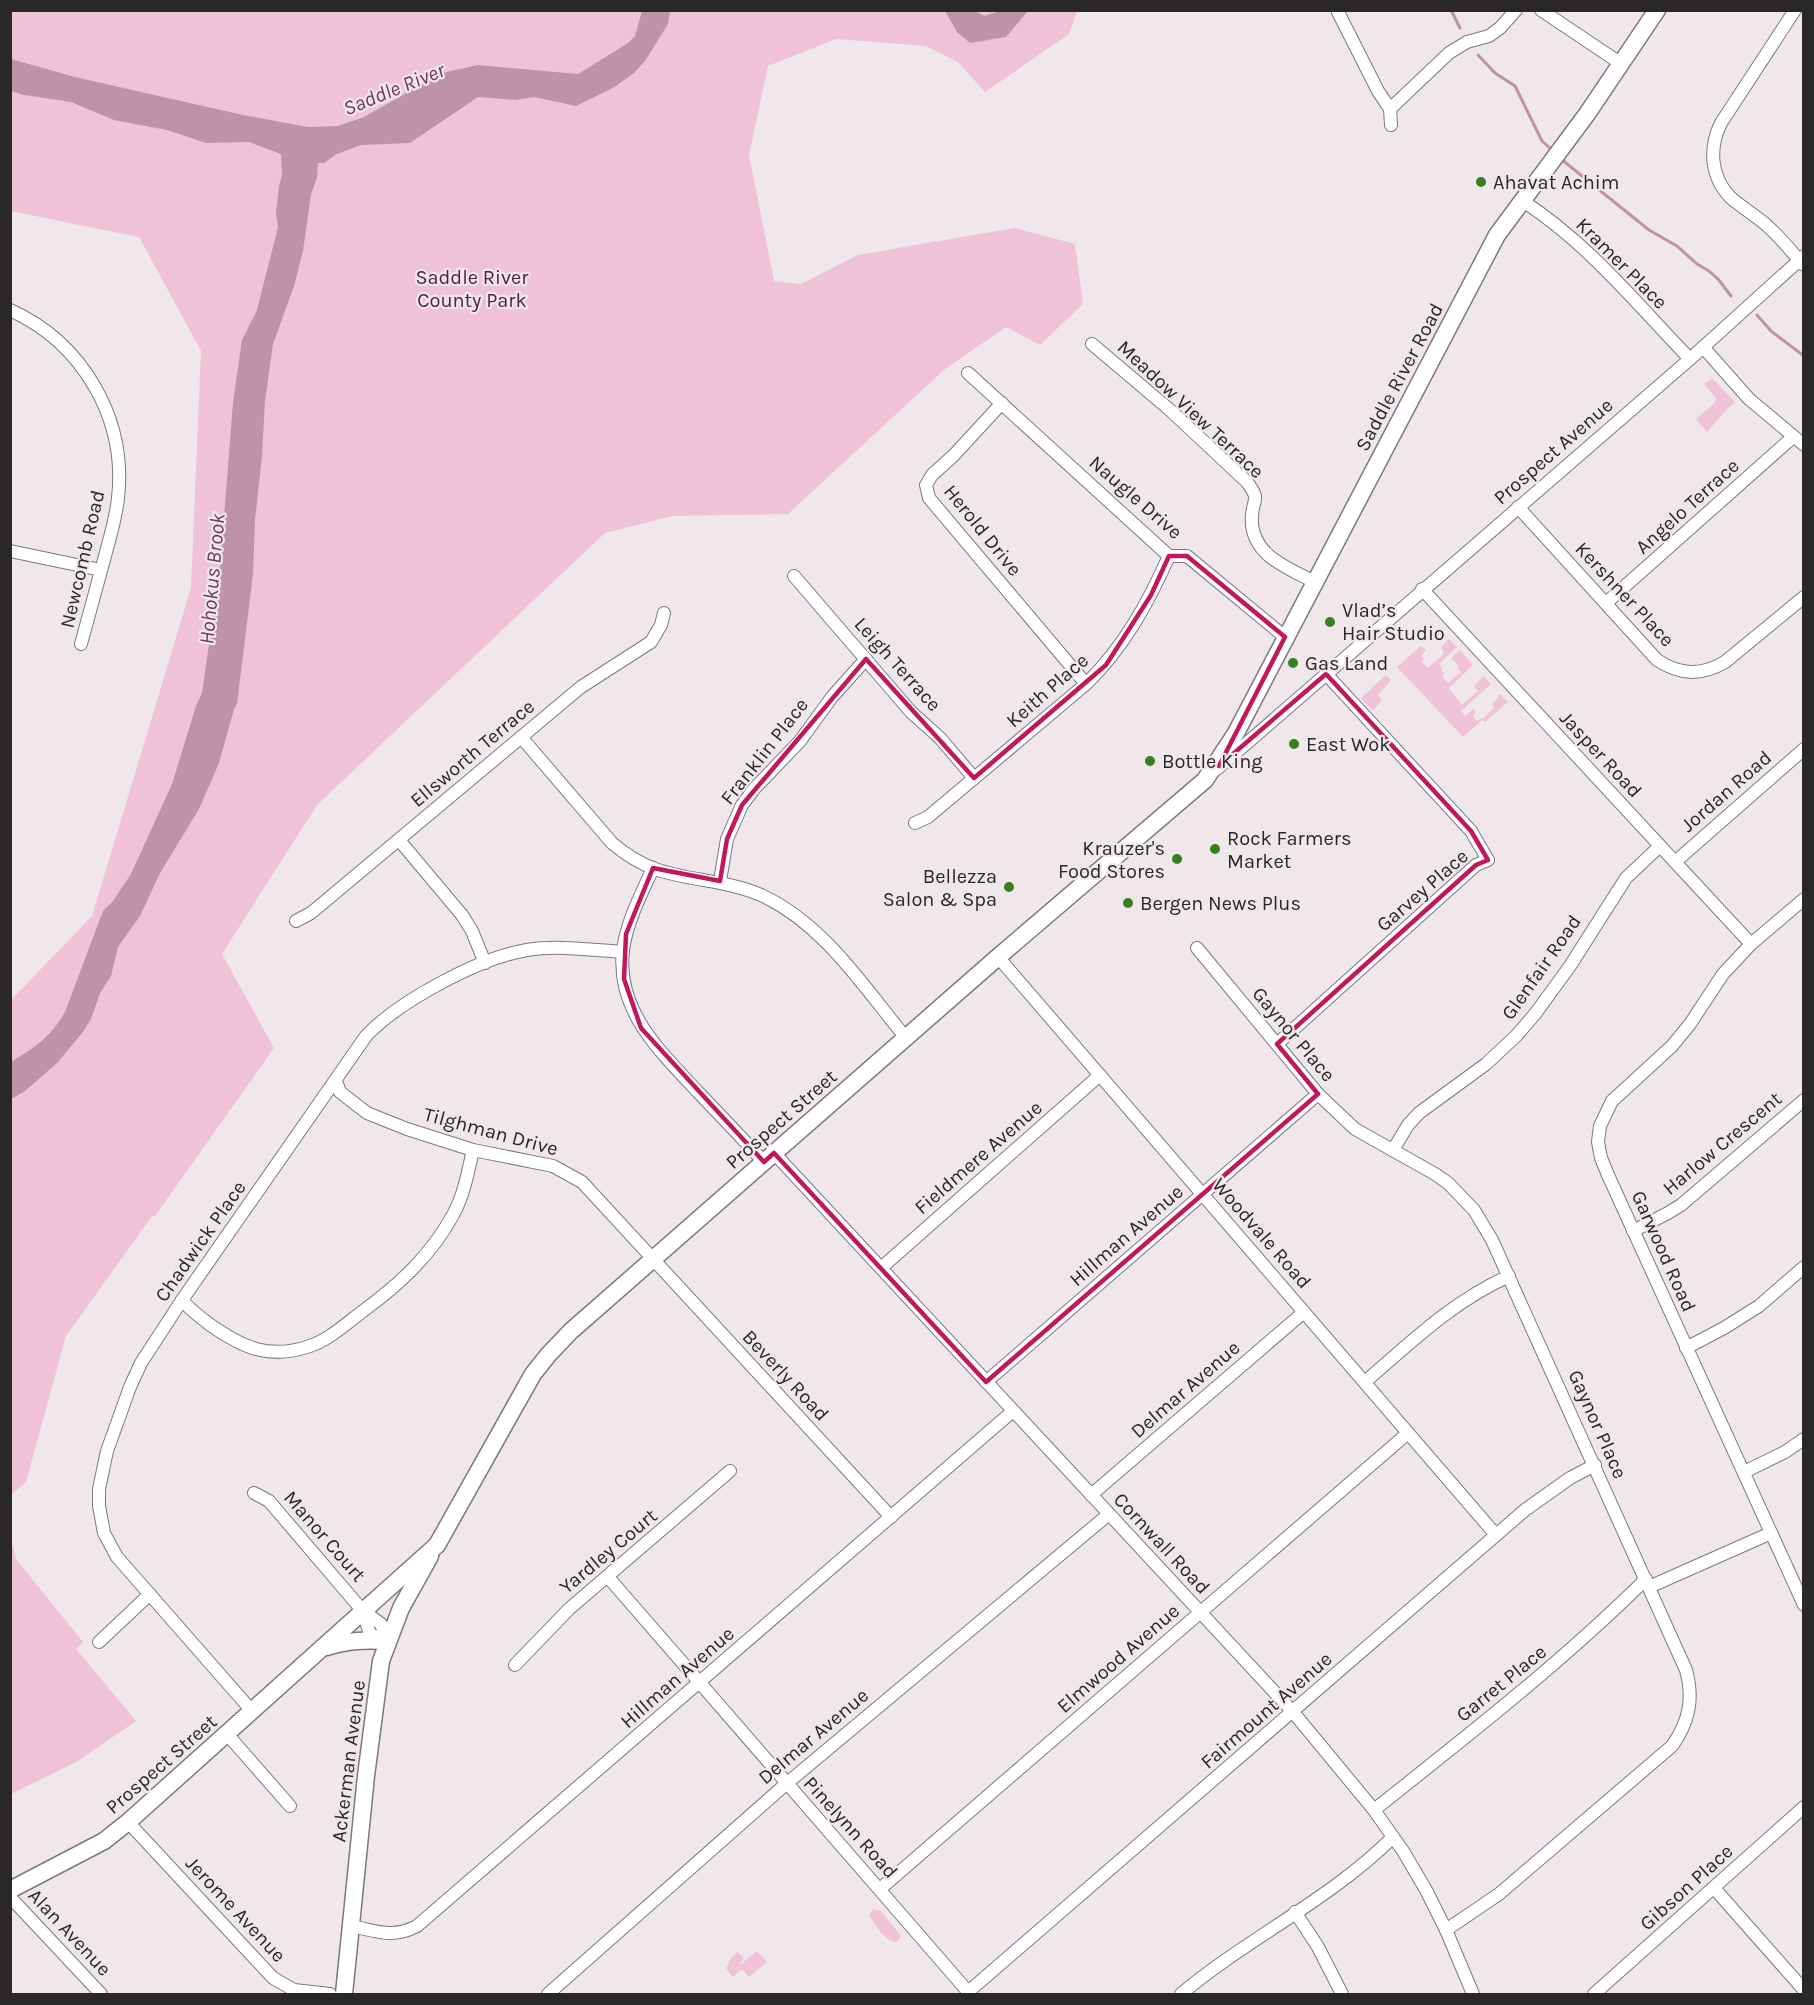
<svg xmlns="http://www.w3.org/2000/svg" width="1814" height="2005" viewBox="0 0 1814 2005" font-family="Karla,sans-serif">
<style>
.green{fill:#efc2d7}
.water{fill:#be93a7}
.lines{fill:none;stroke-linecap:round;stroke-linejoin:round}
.stream{stroke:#be93a7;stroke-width:3}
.street-casing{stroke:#7f787b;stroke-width:14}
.secondary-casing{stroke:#7f787b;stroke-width:19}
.street{stroke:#fff;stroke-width:12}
.secondary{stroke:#fff;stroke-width:16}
.marked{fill:none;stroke:#c2185b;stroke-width:4.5;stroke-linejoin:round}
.poi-dot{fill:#3a7e20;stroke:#efe7ea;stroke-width:2}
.labels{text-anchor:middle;stroke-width:4.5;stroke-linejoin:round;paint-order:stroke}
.poi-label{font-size:20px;fill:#2a2729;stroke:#efe7ea;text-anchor:start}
.street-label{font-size:20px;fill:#2a2729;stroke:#efe7ea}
.park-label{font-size:20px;fill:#521c3b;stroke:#efe7ea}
.water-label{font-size:21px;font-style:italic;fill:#723957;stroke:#efe7ea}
</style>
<rect width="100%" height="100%" fill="#efe7ea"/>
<g class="green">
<path d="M11 11H1077L1069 34 985 92 958 62 926 46 836 39 768 66 749 155 774 281 801 284 858 255 1015 228 1075 244 1083 304 1040 345 1006 327 945 369 788 514 672 516 605 533 317 805 222 954 274 1048 155 1216H152L66 1336 26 1482 11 1495V1000L92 916 191 588 201 351 139 237 11 211Z"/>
<path d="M1712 378 1735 402C1724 411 1717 421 1707 432L1696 419 1715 403 1716 398 1704 384Z"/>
<path d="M1449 639 1457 647 1439 664 1442 668 1441 671 1445 673 1442 676 1448 683 1461 672 1457 668 1459 666 1451 658 1460 650 1473 665 1449 688 1462 705 1478 691 1474 686 1483 676 1491 684 1461 711 1465 716 1473 709 1476 712 1473 716 1477 721 1481 718 1482 719 1494 708 1492 705 1500 694 1508 702 1485 722 1482 720 1463 737 1397 667 1421 646 1426 650 1421 656 1424 659 1422 662 1428 668 1444 654 1441 647Z"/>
<path d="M1386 675 1391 680 1378 695 1382 700 1373 711 1361 698Z"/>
<path d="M11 1539 16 1559 83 1642 76 1649 136 1721 78 1761 11 1794Z"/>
<path d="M874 1908 875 1910H880L901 1936 897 1942C885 1942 874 1924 869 1914Z"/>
<path d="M757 1951 767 1962 749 1977 742 1969 733 1977 726 1969 731 1958 738 1952 744 1959 740 1963 741 1964Z"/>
</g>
<g class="water">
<path d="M642 11H670L668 24 645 61 634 73 613 88 576 106 534 97 516 100 478 97 410 143 361 145 337 154 324 163H318L317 178 311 194 303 251 294 286 273 344 265 401 262 456 255 520 253 574 237 704 234 709 219 763 199 809 160 873 140 916 118 947 111 976 100 993 91 1019 83 1032 57 1063 25 1091 11 1099V1062C36 1046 49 1039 65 1012L103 911 113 901 131 874 172 784 196 706 202 693 220 567 233 403 242 340 257 310 278 227 276 212 279 186 282 175 281 154 249 142 206 143 167 130 114 120 71 102 24 95 11 91V59L75 77 243 115 308 127 338 126 364 117 442 73 478 65 578 74 628 43 635 36Z"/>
<path d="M945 11H976L984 16 1000 11H1028L1006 37 970 43 957 32Z"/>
</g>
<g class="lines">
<g class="stream">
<path d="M1451 10 1460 28"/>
<path d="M1478 55 1495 73 1515 86 1542 141 1552 150"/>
<path d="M1561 159 1649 230 1677 246 1697 264 1709 271 1718 279 1731 296"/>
<path d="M1757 315 1771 331 1804 356"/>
</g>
<defs>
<g id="street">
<path d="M1337 10 1378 91 1390 109 1391 125"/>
<path d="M1541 10 1620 63"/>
<path d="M1795 10 1721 123C1709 147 1710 176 1730 197 1740 206 1753 214 1764 223 1778 235 1790 249 1802 264"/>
<path d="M1390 109 1449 53 1467 42 1489 36 1500 28 1516 10"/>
<path d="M1521 200C1587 242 1636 303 1690 359"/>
<path d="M10 310C83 343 127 419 118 498 116 518 110 537 105 556 97 585 89 615 81 644"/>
<path d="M1092 344 1170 410 1247 482C1261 501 1253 497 1252 516 1249 554 1287 568 1315 582"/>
<path d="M1703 347 1749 399 1804 445"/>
<path d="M968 373 1169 556H1187L1285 637"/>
<path d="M1002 403 954 455 932 475 926 485 929 498 1086 684"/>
<path d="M1518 507 1657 660C1680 675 1701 676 1725 662L1804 597"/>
<path d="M10 551 101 570"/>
<path d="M794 576 911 712 940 738 974 778"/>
<path d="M1422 589 1751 944"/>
<path d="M1606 603 1793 437"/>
<path d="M521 737 612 843C625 854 639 863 655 869 690 881 726 880 761 895 824 924 863 986 906 1038"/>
<path d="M1217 769 1690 359 1804 256"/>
<path d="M915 823 928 817 1086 684C1124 647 1148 603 1169 556"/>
<path d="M399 840 462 915 472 931 485 963"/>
<path d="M1675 862 1804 749"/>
<path d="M653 868C641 895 627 921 623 950 616 1011 660 1051 697 1091 720 1115 742 1138 764 1162"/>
<path d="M720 881 727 839 742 805 754 789 800 741 832 697 866 659"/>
<path d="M1804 899 1751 944 1723 974 1690 1024 1672 1046 1612 1101 1600 1126 1598 1142 1601 1158 1608 1175 1804 1605"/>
<path d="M296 921 311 913 581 687 651 642 661 625 664 613"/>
<path d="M1197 948 1318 1094 1355 1129 1435 1174 1448 1183 1474 1210 1492 1240 1686 1670C1694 1699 1689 1722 1672 1746L1499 1894 1446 1930"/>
<path d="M998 957 1496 1535"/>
<path d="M1277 1044 1476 865 1488 860 1471 831 1326 674"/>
<path d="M336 1081 340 1092 367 1113 407 1129 473 1150 553 1166 582 1182 891 1517"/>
<path d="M1393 1150 1408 1125 1419 1113 1486 1064 1516 1036 1535 1014 1570 966 1626 878 1660 846"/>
<path d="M774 1153 1293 1712 1374 1810 1403 1851 1426 1890 1446 1930 1473 1994"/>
<path d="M1633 1231 1668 1213 1681 1205 1804 1100"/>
<path d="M881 1268 1100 1075"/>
<path d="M182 1300C190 1310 199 1316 209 1324 243 1348 269 1360 310 1346 330 1339 347 1323 363 1311 400 1284 431 1255 453 1215 464 1195 468 1172 473 1150"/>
<path d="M1686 1348 1724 1328 1759 1306 1804 1267"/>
<path d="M986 1382 1318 1094"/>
<path d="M1365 1382C1410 1343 1453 1301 1509 1276"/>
<path d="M1744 1472 1785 1452 1804 1439"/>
<path d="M254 1493 269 1501 362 1610 381 1624 387 1641"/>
<path d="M1091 1495 1304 1312"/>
<path d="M608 1577 970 1994"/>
<path d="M1649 1587 1771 1533"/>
<path d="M362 1610 370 1634 381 1639"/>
<path d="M99 1642 150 1594"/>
<path d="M515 1665 569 1609 730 1471"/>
<path d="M252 1711 117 1557 104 1533 99 1506V1489L107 1451 130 1387 141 1363 182 1300 366 1036C399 1001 479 958 527 950 558 945 591 950 623 952"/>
<path d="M227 1734 290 1806"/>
<path d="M1374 1810C1467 1736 1561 1663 1646 1579"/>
<path d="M128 1822 273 1978 294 1990 330 1994"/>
<path d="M1714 1888 1804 1990"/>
<path d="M880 1889 1408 1433"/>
<path d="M10 1897 101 1994"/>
<path d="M1295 1912 1318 1947 1342 1994"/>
<path d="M351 1926C377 1931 392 1939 417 1926L1013 1411"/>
<path d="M968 1992 1525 1510 1570 1478 1595 1465"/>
<path d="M548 1994 786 1784 1109 1514"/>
<path d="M1181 1994C1248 1938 1331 1899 1393 1837"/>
<path d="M1594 1994 1804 1807"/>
</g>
<g id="secondary">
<path d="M327 1647C348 1640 366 1640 387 1641"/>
<path d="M10 1890 104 1841 128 1822 437 1545 533 1374 549 1354 571 1331 998 957 1205 780 1236 733 1497 235 1587 114 1657 10"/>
<path d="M344 1994 366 1776 381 1661 401 1608 430 1556"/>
</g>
</defs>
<use href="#street" class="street-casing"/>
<use href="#secondary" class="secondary-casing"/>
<use href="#street" class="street"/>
<use href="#secondary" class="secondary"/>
</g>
<path class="marked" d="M1169 556H1187L1285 637 1219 766 1326 674 1471 831 1488 860 1476 865 1277 1044 1318 1094 986 1382 774 1153 764 1162 641 1028 624 979 626 934 653 868 720 881 727 839 742 805 866 659 974 778 1106 665 1151 595Z"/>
<g class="poi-dot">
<circle cx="1481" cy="182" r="6"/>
<circle cx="1330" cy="622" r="6"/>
<circle cx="1293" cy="663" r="6"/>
<circle cx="1294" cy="744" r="6"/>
<circle cx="1150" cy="761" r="6"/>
<circle cx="1215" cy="849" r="6"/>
<circle cx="1177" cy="859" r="6"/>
<circle cx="1009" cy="887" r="6"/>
<circle cx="1128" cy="903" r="6"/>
</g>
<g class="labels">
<g class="poi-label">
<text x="1493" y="189">Ahavat Achim</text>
<text x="1342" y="617">Vlad’s<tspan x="1342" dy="23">Hair Studio</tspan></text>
<text x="1305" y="670">Gas Land</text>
<text x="1306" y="751">East Wok</text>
<text x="1162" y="768">Bottle King</text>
<text x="1227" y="845">Rock Farmers<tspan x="1227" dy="23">Market</tspan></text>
<text x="1165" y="855" text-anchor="end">Krauzer's<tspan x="1165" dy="23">Food Stores</tspan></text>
<text x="997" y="883" text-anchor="end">Bellezza<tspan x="997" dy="23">Salon &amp; Spa</tspan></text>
<text x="1140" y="910">Bergen News Plus</text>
</g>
<g class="street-label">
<text transform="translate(1622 263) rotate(45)" y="7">Kramer Place</text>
<text transform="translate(1399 377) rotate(-62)" y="7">Saddle River Road</text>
<text transform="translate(1191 409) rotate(43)" y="7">Meadow View Terrace</text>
<text transform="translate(1553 451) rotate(-41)" y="7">Prospect Avenue</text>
<text transform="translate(1136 497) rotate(41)" y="7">Naugle Drive</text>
<text transform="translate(1687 506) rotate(-42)" y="7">Angelo Terrace</text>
<text transform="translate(983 530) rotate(51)" y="7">Herold Drive</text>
<text transform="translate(82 559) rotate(-77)" y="7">Newcomb Road</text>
<text transform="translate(1625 594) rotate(47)" y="7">Kershner Place</text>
<text transform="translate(898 664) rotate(48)" y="7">Leigh Terrace</text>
<text transform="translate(1047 690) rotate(-41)" y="7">Keith Place</text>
<text transform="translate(764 751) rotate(-52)" y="7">Franklin Place</text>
<text transform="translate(472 753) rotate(-40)" y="7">Ellsworth Terrace</text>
<text transform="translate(1601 754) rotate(47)" y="7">Jasper Road</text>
<text transform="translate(1726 791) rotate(-41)" y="7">Jordan Road</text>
<text transform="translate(1422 890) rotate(-41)" y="7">Garvey Place</text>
<text transform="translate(1541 967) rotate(-55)" y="7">Glenfair Road</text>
<text transform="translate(1294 1034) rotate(50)" y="7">Gaynor Place</text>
<text transform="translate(781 1119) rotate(-41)" y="7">Prospect Street</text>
<text transform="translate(491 1131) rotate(15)" y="7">Tilghman Drive</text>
<text transform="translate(1722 1143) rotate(-40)" y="7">Harlow Crescent</text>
<text transform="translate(978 1157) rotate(-41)" y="7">Fieldmere Avenue</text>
<text transform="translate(1262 1233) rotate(49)" y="7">Woodvale Road</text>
<text transform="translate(1126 1235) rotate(-41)" y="7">Hillman Avenue</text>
<text transform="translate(200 1241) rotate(-55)" y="7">Chadwick Place</text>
<text transform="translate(1664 1251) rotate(66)" y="7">Garwood Road</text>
<text transform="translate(786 1375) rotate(47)" y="7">Beverly Road</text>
<text transform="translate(1185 1389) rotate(-41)" y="7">Delmar Avenue</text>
<text transform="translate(1598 1424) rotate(66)" y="7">Gaynor Place</text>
<text transform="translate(325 1536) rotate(49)" y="7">Manor Court</text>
<text transform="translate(1162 1543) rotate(47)" y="7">Cornwall Road</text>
<text transform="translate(608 1551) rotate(-40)" y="7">Yardley Court</text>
<text transform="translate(1118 1658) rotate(-41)" y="7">Elmwood Avenue</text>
<text transform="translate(677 1677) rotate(-41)" y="7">Hillman Avenue</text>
<text transform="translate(1501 1683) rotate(-39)" y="7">Garret Place</text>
<text transform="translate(1266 1710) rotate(-41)" y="7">Fairmount Avenue</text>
<text transform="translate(813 1736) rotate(-40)" y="7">Delmar Avenue</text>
<text transform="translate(348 1761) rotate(-83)" y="7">Ackerman Avenue</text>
<text transform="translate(161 1764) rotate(-41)" y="7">Prospect Street</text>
<text transform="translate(851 1827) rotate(48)" y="7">Pinelynn Road</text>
<text transform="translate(1686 1887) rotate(-42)" y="7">Gibson Place</text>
<text transform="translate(236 1909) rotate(47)" y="7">Jerome Avenue</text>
<text transform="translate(70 1932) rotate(47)" y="7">Alan Avenue</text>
</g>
<g class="park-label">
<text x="472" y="284">Saddle River<tspan x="472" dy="23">County Park</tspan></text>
</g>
<g class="water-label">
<text transform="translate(394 89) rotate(-22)" y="7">Saddle River</text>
<text transform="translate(212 579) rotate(-85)" y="7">Hohokus Brook</text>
</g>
</g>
<rect width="1814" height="2005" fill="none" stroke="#2a2729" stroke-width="24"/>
</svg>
